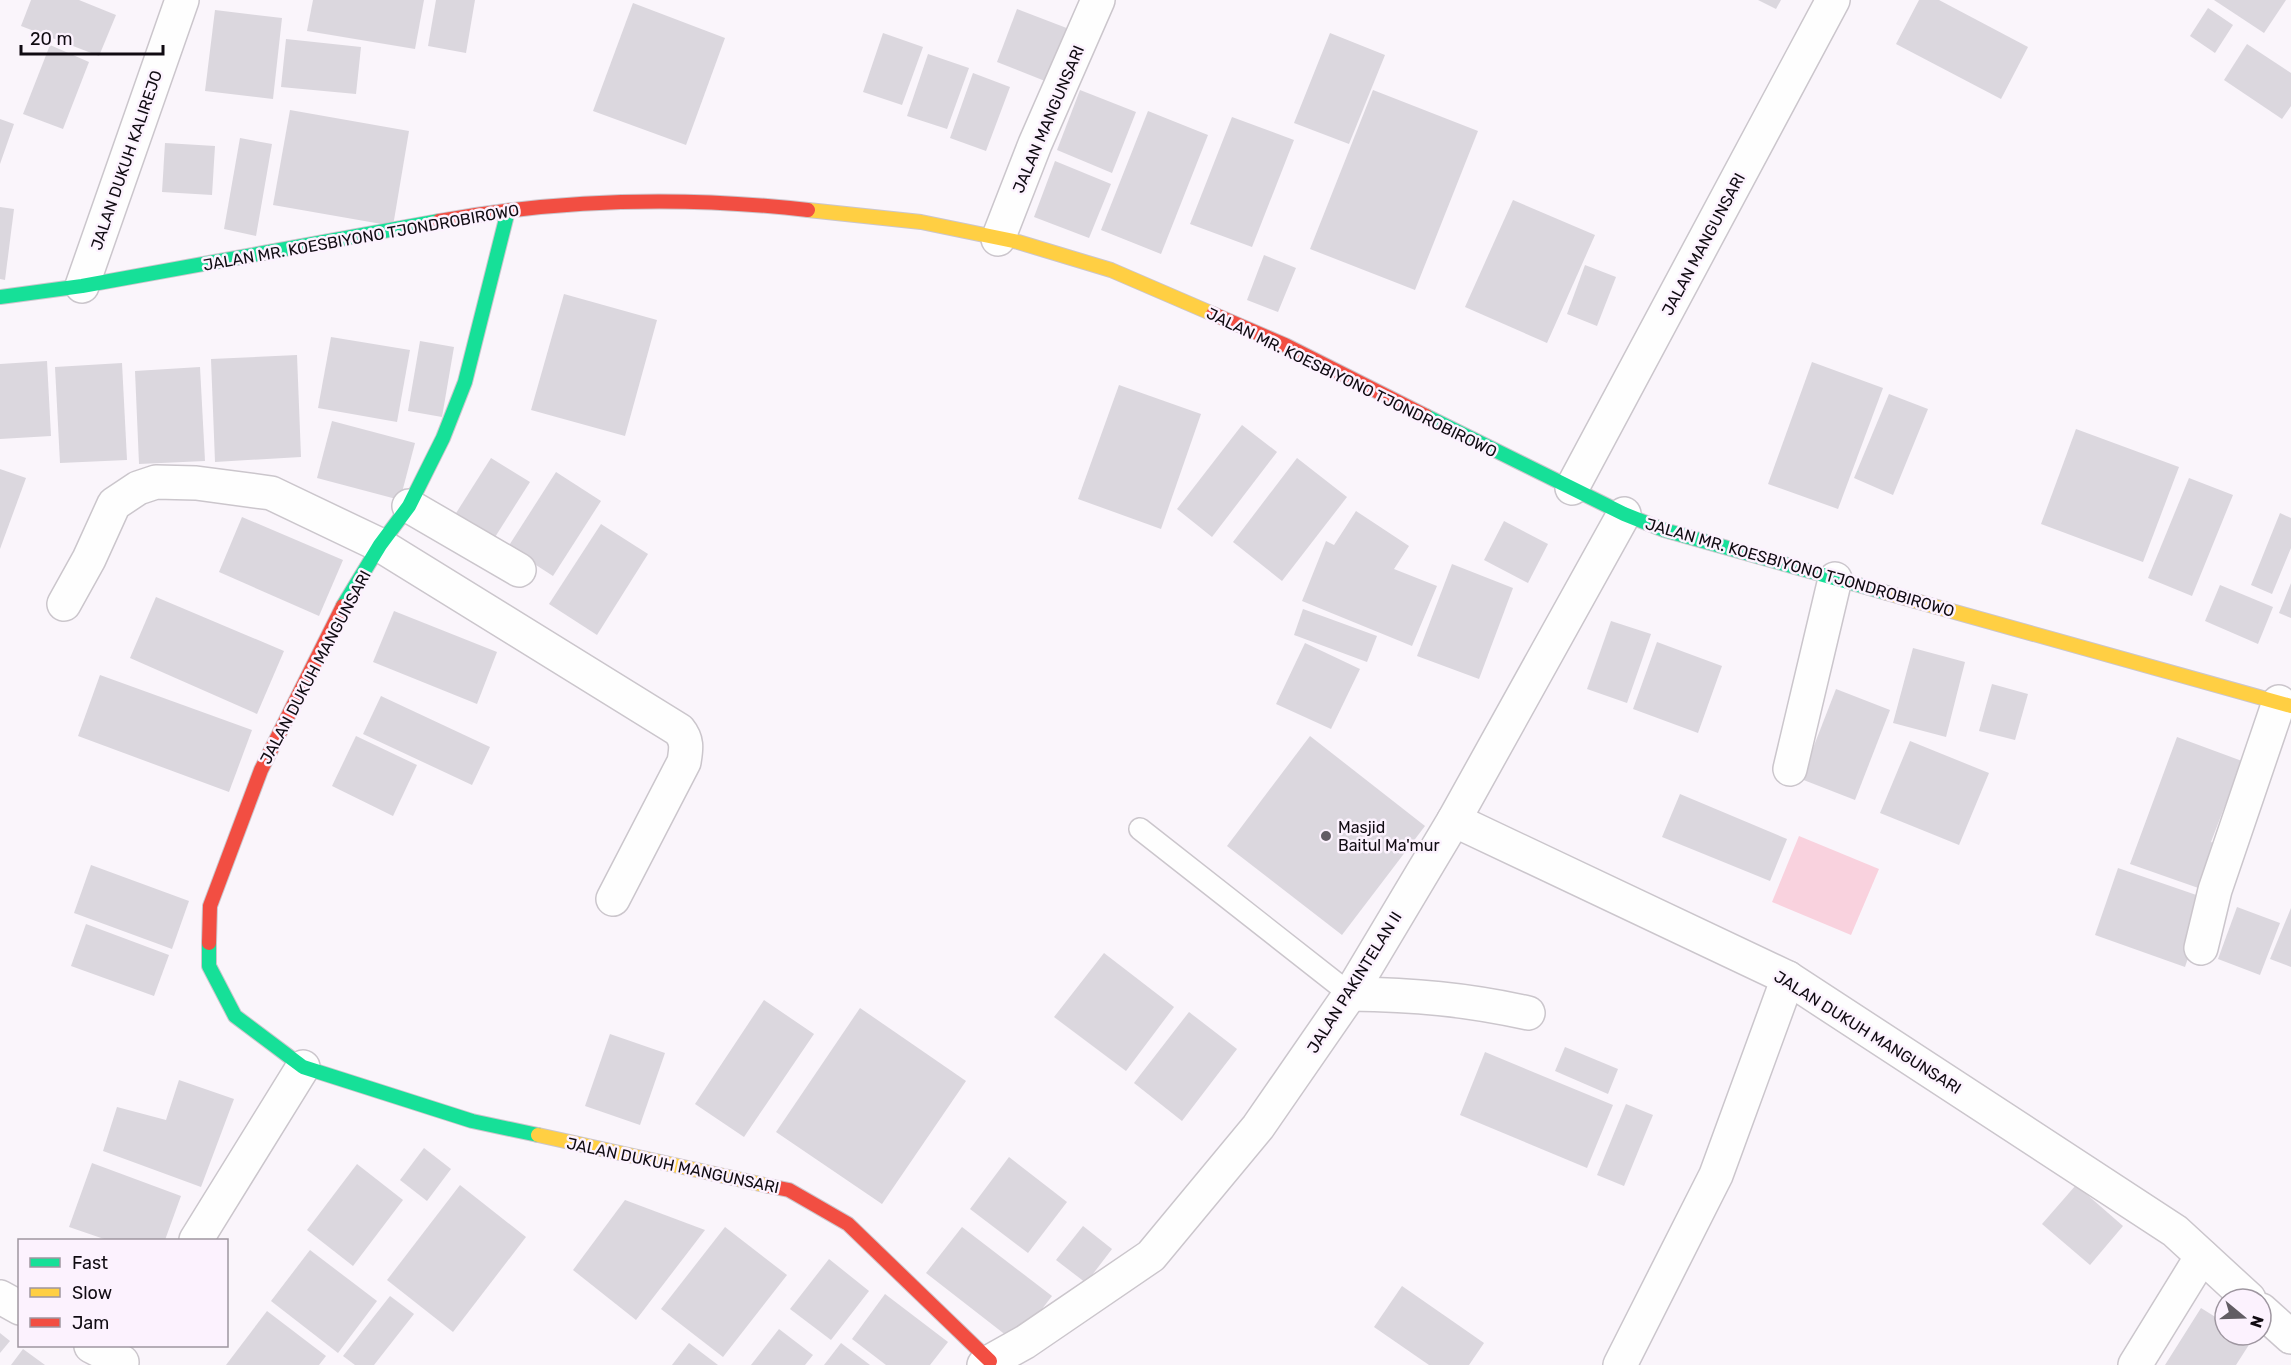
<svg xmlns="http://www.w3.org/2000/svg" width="2291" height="1365" viewBox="0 0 2291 1365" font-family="Rubik,sans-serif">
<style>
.green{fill:#f9d2de}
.building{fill:#dbd7de}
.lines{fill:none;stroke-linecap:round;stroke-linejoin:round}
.lane-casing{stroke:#cbc6cc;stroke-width:24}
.street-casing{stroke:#cbc6cc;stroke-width:36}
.fast-casing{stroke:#cbc6cc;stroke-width:16}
.slow-casing{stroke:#cbc6cc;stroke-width:16}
.jam-casing{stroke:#cbc6cc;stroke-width:16}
.lane{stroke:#fefefe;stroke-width:21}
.street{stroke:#fefefe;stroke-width:33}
.fast{stroke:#16e098;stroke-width:14}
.slow{stroke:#ffcf43;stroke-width:14}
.jam{stroke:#f24e42;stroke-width:14}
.poi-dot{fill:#625d64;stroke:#fcf2fe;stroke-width:2}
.labels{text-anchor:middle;stroke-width:5;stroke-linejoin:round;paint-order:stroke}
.street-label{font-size:16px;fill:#100b12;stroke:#fcf2fe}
.poi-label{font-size:16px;fill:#100b12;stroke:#fcf2fe;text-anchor:start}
</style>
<rect width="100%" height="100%" fill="#faf5fb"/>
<path class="green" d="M1799 836 1879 869 1851 935 1772 902Z"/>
<g class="building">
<path d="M31 0H79L116 15 99 56 21 26Z"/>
<path d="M313 0H424L415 49 307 31Z"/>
<path d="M436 0H475L466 53 428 46Z"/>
<path d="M1758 0H1781L1776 9Z"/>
<path d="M1919 0H1939L2028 47 2001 99 1896 44Z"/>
<path d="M2214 0H2286L2264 33Z"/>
<path d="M633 3 725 38 686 145 593 111Z"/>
<path d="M2208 8 2233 25 2215 53 2190 36Z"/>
<path d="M1017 9 1077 32 1055 85 997 62Z"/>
<path d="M215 10 282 18 273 99 205 91Z"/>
<path d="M883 33 923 47 902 105 863 92Z"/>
<path d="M1330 33 1385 55 1349 144 1294 123Z"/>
<path d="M286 39 361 47 356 94 281 87Z"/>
<path d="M2247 44 2291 73V106L2282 119 2224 80Z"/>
<path d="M50 45 89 62 63 129 23 114Z"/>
<path d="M928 54 969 68 947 129 907 116Z"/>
<path d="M973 73 1010 87 986 151 950 138Z"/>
<path d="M1080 90 1136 112 1112 173 1057 150Z"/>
<path d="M1373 90 1478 131 1415 290 1310 249Z"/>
<path d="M290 110 409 131 393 226 273 205Z"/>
<path d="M1148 111 1208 135 1161 254 1101 230Z"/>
<path d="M1232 117 1294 140 1252 247 1190 224Z"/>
<path d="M0 119 14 124 0 164Z"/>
<path d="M240 138 272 144 256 236 224 229Z"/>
<path d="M165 143 215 146 212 195 162 192Z"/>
<path d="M1055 161 1111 184 1089 238 1034 217Z"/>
<path d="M1513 200 1595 235 1547 343 1465 307Z"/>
<path d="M0 207 14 209 5 280 0 279Z"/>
<path d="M1264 255 1296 268 1278 312 1247 300Z"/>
<path d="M1585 265 1616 277 1597 326 1567 314Z"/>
<path d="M564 294 657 320 625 436 531 410Z"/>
<path d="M331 337 410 350 397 422 318 408Z"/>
<path d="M420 341 454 347 442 417 408 411Z"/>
<path d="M297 355 301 457 215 462 211 359Z"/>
<path d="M47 361 51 436 0 439V364Z"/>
<path d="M1812 362 1883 388 1838 509 1768 484Z"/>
<path d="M122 363 127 460 60 463 55 367Z"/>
<path d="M200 367 205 461 139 464 135 371Z"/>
<path d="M1119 385 1201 414 1161 529 1078 499Z"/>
<path d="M1889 394 1928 409 1893 495 1854 478Z"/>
<path d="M332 421 415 443 400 500 317 478Z"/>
<path d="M1242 425 1277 452 1212 537 1177 509Z"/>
<path d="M2076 429 2179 467 2143 562 2041 524Z"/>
<path d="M491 458 530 482 490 545 451 521Z"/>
<path d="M1297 458 1347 497 1282 581 1233 542Z"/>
<path d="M0 469 26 478 0 549Z"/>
<path d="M556 472 601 501 553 576 508 547Z"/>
<path d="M2189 478 2233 495 2192 596 2148 578Z"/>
<path d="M1356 511 1409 546 1394 569 1437 586 1412 646 1302 601 1326 541 1334 545Z"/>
<path d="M2280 513 2291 518V548L2272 594 2251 585Z"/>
<path d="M242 517 343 560 319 616 219 572Z"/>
<path d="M1504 521 1548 544 1528 583 1484 560Z"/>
<path d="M601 524 648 554 597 635 549 604Z"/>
<path d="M1452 564 1513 588 1479 679 1417 656Z"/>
<path d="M2291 583V618L2279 613Z"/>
<path d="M2220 585 2273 607 2258 644 2205 621Z"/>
<path d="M156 597 284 651 257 714 130 658Z"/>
<path d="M1303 609 1377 636 1367 662 1294 635Z"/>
<path d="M394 611 497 652 477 704 373 662Z"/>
<path d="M1611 621 1651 634 1627 703 1587 689Z"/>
<path d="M1657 642 1722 666 1698 733 1633 709Z"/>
<path d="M1305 643 1360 669 1331 729 1276 704Z"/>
<path d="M1913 648 1965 662 1946 737 1893 723Z"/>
<path d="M100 675 252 730 229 792 78 736Z"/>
<path d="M1992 684 2028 694 2015 740 1979 731Z"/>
<path d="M1836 689 1890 710 1855 800 1801 779Z"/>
<path d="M381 696 490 747 472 785 363 734Z"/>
<path d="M356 736 417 765 393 816 332 786Z"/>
<path d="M1310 736 1425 826 1342 935 1227 846Z"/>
<path d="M2177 737 2242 761 2211 842 2220 845 2204 890 2130 864Z"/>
<path d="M1910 741 1989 773 1959 845 1880 813Z"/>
<path d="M1680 794 1787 839 1770 881 1662 837Z"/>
<path d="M91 865 189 901 172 949 74 913Z"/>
<path d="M2118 868 2208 899 2185 967 2095 935Z"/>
<path d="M2237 907 2280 923 2260 975 2218 959Z"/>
<path d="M2291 908V967L2270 959Z"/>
<path d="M86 924 169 955 154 996 71 966Z"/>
<path d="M1104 953 1174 1007 1126 1071 1054 1017Z"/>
<path d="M764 1000 814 1034 744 1137 695 1104Z"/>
<path d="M860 1008 966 1081 882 1204 776 1132Z"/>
<path d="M1189 1012 1237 1049 1182 1121 1134 1083Z"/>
<path d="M610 1034 665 1053 640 1125 585 1106Z"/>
<path d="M1565 1047 1618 1069 1608 1094 1555 1071Z"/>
<path d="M1485 1052 1613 1105 1587 1168 1460 1115Z"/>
<path d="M179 1080 234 1099 201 1187 103 1151 117 1107 166 1120Z"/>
<path d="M1626 1104 1653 1115 1624 1186 1597 1175Z"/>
<path d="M424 1148 451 1169 427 1201 400 1180Z"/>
<path d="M1009 1157 1067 1202 1028 1253 970 1209Z"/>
<path d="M92 1163 181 1196 165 1240H107L69 1227Z"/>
<path d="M357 1164 403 1200 353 1266 307 1230Z"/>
<path d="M460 1185 526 1237 453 1332 387 1280Z"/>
<path d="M2076 1185 2123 1226 2090 1265 2042 1224Z"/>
<path d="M625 1200 705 1230 636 1320 573 1270Z"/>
<path d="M1083 1226 1112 1249 1086 1283 1056 1260Z"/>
<path d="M725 1227 787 1275 723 1357 661 1309Z"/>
<path d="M962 1227 1052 1296 1016 1343 926 1273Z"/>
<path d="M310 1250 377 1301 338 1353 271 1301Z"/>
<path d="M829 1259 869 1291 831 1340 790 1309Z"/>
<path d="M1402 1286 1484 1343 1469 1365H1429L1374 1327Z"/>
<path d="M885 1294 948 1342 930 1365H886L852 1339Z"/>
<path d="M390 1296 414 1314 374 1365H355L343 1356Z"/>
<path d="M2201 1308 2225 1323V1335H2244L2252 1340 2236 1365H2165Z"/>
<path d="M267 1311 326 1356 319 1365H226Z"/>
<path d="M779 1329 813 1355 805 1365H751Z"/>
<path d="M0 1333 10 1341 0 1353Z"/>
<path d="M689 1343 718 1365H672Z"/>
<path d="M841 1343 870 1365H824Z"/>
<path d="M23 1349 45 1365H11Z"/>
</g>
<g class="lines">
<defs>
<path id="lane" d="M1140 829 1350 994"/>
<g id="street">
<path d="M998 239 1035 144 1098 0"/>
<path d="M82 286 182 0"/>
<path d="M1572 488 1833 0"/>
<path d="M409 506 519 570"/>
<path d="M64 604 89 559 114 504 138 488 156 482 196 483 271 493 380 545 679 730C688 741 686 749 684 762L613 899"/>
<path d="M1790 769 1835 579"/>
<path d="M1454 820 1788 978 2175 1231 2249 1299"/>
<path d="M2201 948 2215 890 2279 702"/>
<path d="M1350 994C1414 995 1465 999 1528 1013"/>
<path d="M196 1240 303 1067"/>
<path d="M0 1297 20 1308"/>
<path d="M2261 1310 2291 1337"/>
<path d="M91 1346 122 1362"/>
<path d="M984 1365 1025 1342 1151 1256 1258 1127 1350 994 1454 820 1624 514"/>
<path d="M1620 1365 1716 1175 1788 978"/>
<path d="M2135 1365 2202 1256"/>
</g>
<g id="fast">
<path d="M0 297 82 286 439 221"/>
<path d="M1426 416 1624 514 1664 530 1887 593"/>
<path d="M343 606 380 545 409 506 443 438 465 382 508 211"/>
<path d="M209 943V966L235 1016 303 1067 472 1121 538 1135"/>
</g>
<g id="slow">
<path d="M808 210 921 222 1018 242 1111 270 1213 314"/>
<path d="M1887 593 2291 706"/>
<path d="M538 1135 769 1186"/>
</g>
<g id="jam">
<path d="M439 221C561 199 685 196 808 210"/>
<path d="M1213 314 1285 345 1426 416"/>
<path d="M209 943 210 906 261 770 343 606"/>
<path d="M769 1186 789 1190 848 1224 990 1361"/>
</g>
</defs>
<use href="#lane" class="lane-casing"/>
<use href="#street" class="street-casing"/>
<use href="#fast" class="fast-casing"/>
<use href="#slow" class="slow-casing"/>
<use href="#jam" class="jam-casing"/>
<use href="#lane" class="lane"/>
<use href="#street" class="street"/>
<use href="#fast" class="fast"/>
<use href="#slow" class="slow"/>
<use href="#jam" class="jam"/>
</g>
<circle class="poi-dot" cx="1326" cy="836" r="6"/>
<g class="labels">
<g class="street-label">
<text transform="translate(1048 119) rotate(-67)" y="6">JALAN MANGUNSARI</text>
<text transform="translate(126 160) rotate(-71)" y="6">JALAN DUKUH KALIREJO</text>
<text transform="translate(361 237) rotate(-10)" y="6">JALAN MR. KOESBIYONO TJONDROBIROWO</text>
<text transform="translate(1703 244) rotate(-62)" y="6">JALAN MANGUNSARI</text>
<text transform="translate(1352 382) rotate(26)" y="6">JALAN MR. KOESBIYONO TJONDROBIROWO</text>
<text transform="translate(1800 567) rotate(16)" y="6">JALAN MR. KOESBIYONO TJONDROBIROWO</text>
<text transform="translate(315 667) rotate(-62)" y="6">JALAN DUKUH MANGUNSARI</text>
<text transform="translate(1354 982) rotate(-58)" y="6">JALAN PAKINTELAN II</text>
<text transform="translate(1868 1032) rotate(32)" y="6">JALAN DUKUH MANGUNSARI</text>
<text transform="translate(673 1165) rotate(12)" y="6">JALAN DUKUH MANGUNSARI</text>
</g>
<g class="poi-label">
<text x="1338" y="833">Masjid<tspan x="1338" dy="18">Baitul Ma'mur</tspan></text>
</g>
</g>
<rect x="18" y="1239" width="210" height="108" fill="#fcf2fe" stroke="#9e96a0" stroke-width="1.5"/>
<rect x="30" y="1258" width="30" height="9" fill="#16e098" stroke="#9e96a0" stroke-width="1.5"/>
<text x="72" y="1269" font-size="18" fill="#100b12">Fast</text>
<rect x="30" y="1288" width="30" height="9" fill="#ffcf43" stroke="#9e96a0" stroke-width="1.5"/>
<text x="72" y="1299" font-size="18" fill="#100b12">Slow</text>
<rect x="30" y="1318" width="30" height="9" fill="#f24e42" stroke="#9e96a0" stroke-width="1.5"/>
<text x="72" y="1329" font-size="18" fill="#100b12">Jam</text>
<g transform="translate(2243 1317) rotate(109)"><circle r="28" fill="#fcf2fe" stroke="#9e96a0" stroke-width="1.5"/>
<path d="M0-4.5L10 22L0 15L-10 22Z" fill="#625d64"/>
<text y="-9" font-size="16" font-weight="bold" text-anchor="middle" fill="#100b12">N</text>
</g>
<path d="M21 45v9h142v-9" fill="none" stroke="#100b12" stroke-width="3"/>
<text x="30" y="45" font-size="18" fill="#100b12" stroke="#fcf2fe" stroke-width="4.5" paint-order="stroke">20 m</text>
</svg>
